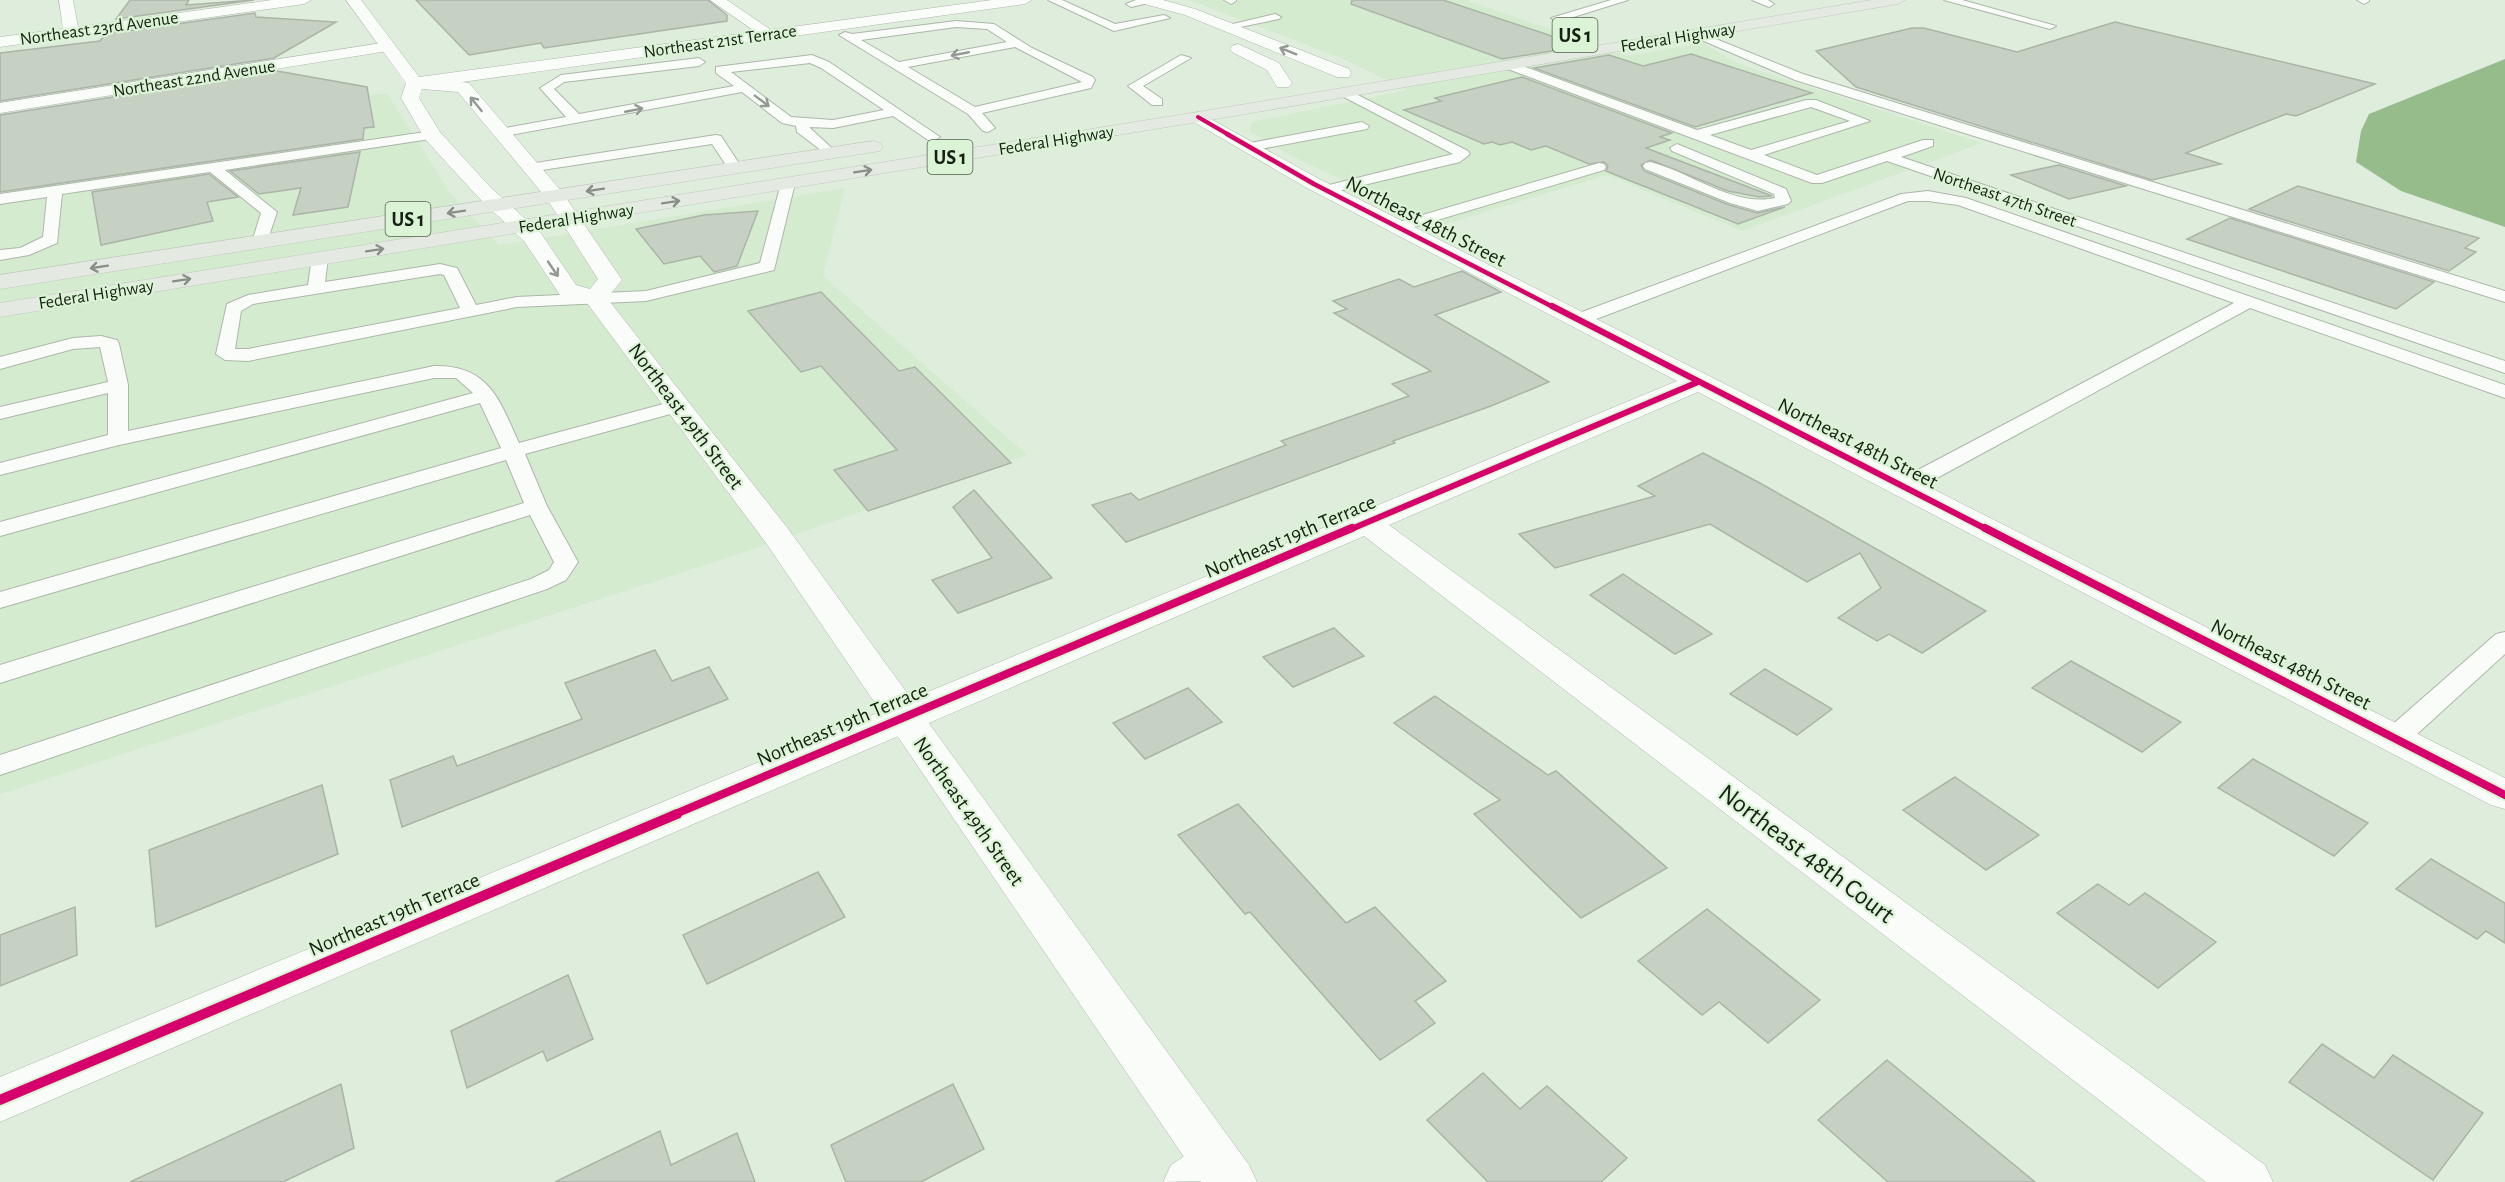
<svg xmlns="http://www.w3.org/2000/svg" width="2505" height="1182" viewBox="0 0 2505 1182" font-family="'Alegreya Sans',sans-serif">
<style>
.built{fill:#d5ebcf}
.water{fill:#96bc8c}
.building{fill:#c6d0c3;stroke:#aab5a8;stroke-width:1.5}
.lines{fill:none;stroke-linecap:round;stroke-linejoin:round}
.service-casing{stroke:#acb7a9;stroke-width:2}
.minor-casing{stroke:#acb7a9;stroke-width:1}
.tertiary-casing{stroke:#acb7a9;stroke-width:1}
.primary-casing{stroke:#c1c8bf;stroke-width:1}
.service{fill:#fafcfa;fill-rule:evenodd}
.minor{fill:#fafcfa;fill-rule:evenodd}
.tertiary{fill:#fafcfa;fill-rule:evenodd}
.primary{fill:#e4eae2;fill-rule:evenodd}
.cycleway-far4-casing{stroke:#dbf4d5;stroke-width:6}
.cycleway-far3-casing{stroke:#dbf4d5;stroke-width:7}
.cycleway-far2-casing{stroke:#dbf4d5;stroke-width:9}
.cycleway-far1-casing{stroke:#dbf4d5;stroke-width:12}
.cycleway-casing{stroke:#dbf4d5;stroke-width:14}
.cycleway-far4{stroke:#d6006c;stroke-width:4}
.cycleway-far3{stroke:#d6006c;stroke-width:4.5}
.cycleway-far2{stroke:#d6006c;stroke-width:6}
.cycleway-far1{stroke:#d6006c;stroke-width:8}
.cycleway{stroke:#d6006c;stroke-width:10}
.oneway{stroke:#949993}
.oneway2{stroke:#888f86}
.labels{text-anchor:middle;stroke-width:4.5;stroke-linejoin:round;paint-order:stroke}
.far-street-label{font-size:18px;fill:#172015;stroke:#dbf4d5}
.shield{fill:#dbf4d5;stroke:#52604f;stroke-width:1.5}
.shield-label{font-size:20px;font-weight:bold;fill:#172015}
.street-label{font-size:21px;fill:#172015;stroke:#dbf4d5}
.near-street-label{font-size:26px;fill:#172015;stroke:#dbf4d5}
</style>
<rect width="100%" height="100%" fill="#dfeddc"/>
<g class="built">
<path d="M1189 0H1466L1627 56 1703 43 1739 64 1982 143 1742 231 1607 175 1439 226 1290 155 1250 131 1252 122 1407 90 1339 57Z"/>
<path d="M387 93 450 193 499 245 845 188 823 276 1027 455 723 559 0 794V162L259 108Z"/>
</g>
<path class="water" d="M2505 59V227L2401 191 2356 162 2361 131 2369 114Z"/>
<g class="building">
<path d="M130 0H189L186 5 254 0 116 19Z"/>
<path d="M416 0H708L727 15V21L544 48 541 43 469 55Z"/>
<path d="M1352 0H1443L1582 46 1502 59 1351 4Z"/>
<path d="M255 13 256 17 336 22 274 58 0 101V53L100 41 105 34Z"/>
<path d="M2115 22 2375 84 2296 116 2286 114 2186 153 2221 164 2152 180 1856 87 1816 51 1912 28H1924L2017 52Z"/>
<path d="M1691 54 1812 93 1695 127 1534 68 1609 55 1643 66Z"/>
<path d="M277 71 367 87 374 127 364 128 363 139 0 192V115Z"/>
<path d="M1522 77 1672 133 1660 137 1670 140 1646 148 1772 196 1759 197 1728 191 1651 160 1641 165 1644 171 1729 205 1757 213 1785 207 1738 224 1606 171 1608 166 1604 162 1589 164 1546 146 1531 150 1512 142 1500 145 1492 142 1484 144 1404 110 1441 101 1435 98Z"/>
<path d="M360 152 348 207 293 215 301 188 259 194 230 171Z"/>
<path d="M2059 165 2126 186 2069 199 2011 175Z"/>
<path d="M209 174 238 197 207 202 213 221 101 245 92 192Z"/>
<path d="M2298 186 2479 238 2465 248 2476 252 2449 271 2249 209Z"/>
<path d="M758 211 737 266 714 272 700 256 664 264 636 229 704 215Z"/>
<path d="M2230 218 2434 282 2396 309 2187 239Z"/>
<path d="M1462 271 1501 292 1435 315 1549 382 1491 406 1393 441 1395 443 1126 542 1092 505 1131 493 1139 500 1286 445 1281 441 1409 396 1392 384 1431 371 1334 313 1347 309 1333 301 1399 279 1414 287Z"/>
<path d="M821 292 899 371 915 367 1011 463 868 511 834 470 897 450 821 366 801 372 748 311Z"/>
<path d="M1703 453 1758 482 1986 611 1922 653 1889 634 1877 641 1838 618 1881 588 1860 553 1807 582 1710 524 1555 568 1519 534 1655 496 1638 486Z"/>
<path d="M974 490 1052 578 958 613 932 580 992 558 953 507Z"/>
<path d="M1623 574 1712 634 1675 654 1590 595Z"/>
<path d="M1334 628 1364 656 1293 687 1263 657Z"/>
<path d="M655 650 672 681 709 667 728 699 402 827 390 780 453 756 457 766 582 719 565 683Z"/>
<path d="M2071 661 2181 722 2142 752 2032 688Z"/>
<path d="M1765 669 1832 709 1797 735 1730 694Z"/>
<path d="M1188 688 1222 722 1145 759 1113 723Z"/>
<path d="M1435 696 1548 775 1556 771 1667 868 1581 918 1474 814 1500 800 1394 723Z"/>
<path d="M2253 759 2368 823 2334 856 2218 788Z"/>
<path d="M1955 777 2039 835 1986 870 1903 810Z"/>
<path d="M322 785 338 854 156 927 149 850Z"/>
<path d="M1238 804 1346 923 1375 907 1446 981 1415 1001 1435 1023 1380 1060 1250 912 1245 914 1178 835Z"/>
<path d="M2431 859 2505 903V943L2486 931 2477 939 2396 889Z"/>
<path d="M818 872 845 917 707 984 683 935Z"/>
<path d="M2098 884 2129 905 2145 893 2216 942 2158 988 2057 913Z"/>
<path d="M75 907 77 955 0 986V935Z"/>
<path d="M1707 909 1820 1000 1768 1043 1719 1002 1702 1015 1638 961Z"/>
<path d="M568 975 593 1039 547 1061 543 1051 467 1088 451 1031Z"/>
<path d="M2322 1044 2374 1078 2393 1055 2483 1113 2433 1180 2289 1082Z"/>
<path d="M1887 1060 2035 1182H1888L1818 1120Z"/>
<path d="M1483 1073 1520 1109 1547 1086 1627 1158 1601 1182H1488L1427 1120Z"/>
<path d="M341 1084 354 1148 283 1182H130Z"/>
<path d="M953 1084 984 1149 921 1182H846L831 1145Z"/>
<path d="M660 1131 671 1165 737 1133 755 1182H555Z"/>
</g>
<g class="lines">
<defs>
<g id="service">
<path d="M1048 0H1062L1115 24 1164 15 1170 18 1114 31Z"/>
<path d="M1136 0H1162L1131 7 1126 4Z"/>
<path d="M1224 0H1236V1L1231 4Z"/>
<path d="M1611 0H1628L1567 19 1593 31V35H1585L1551 18Z"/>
<path d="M1752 0H1768L1774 4 1769 7Z"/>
<path d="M1944 0H1962L2056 26 2050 29Z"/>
<path d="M2357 0H2369V1L2364 4Z"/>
<path d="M1275 14 1281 17 1279 19 1226 30 1220 27Z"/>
<path d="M956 21 994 24 1032 48 1093 77 1095 80 1091 88 982 113 995 128 988 132 983 131 968 114 839 35 845 32 852 34ZM956 27 987 29 1007 42 899 62 861 40ZM1015 47 1082 82 975 107 908 67Z"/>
<path d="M1696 31 1803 74 2505 291V302L1795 80 1692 36 1690 34Z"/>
<path d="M812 55 829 62 940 137 933 141 928 140 893 116 833 128 809 127 837 153 830 157 797 132 796 126 782 123 742 92 500 137 493 133 500 129 566 117 540 88 561 75 699 58 705 62 699 66 564 82 554 89 579 114 734 86 716 73V67ZM810 63 821 68 884 110 833 120 791 117 731 72Z"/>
<path d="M1181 55 1191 58 1143 86 1162 99V105H1152L1128 86Z"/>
<path d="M1509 61 1697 130 1806 100H1816L1870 121 1764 155 1817 175 1923 140H1933V146L1901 157 2505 361V373L1887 161 1822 183H1812L1505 68 1503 65ZM1811 107 1850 121 1751 150 1710 135Z"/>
<path d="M1346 89 1468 151 1470 154 1460 162 1326 194 1321 193 1319 190 1321 187 1453 154 1342 96 1340 93Z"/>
<path d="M1362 122 1369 126 1367 129 1250 151 1243 147 1250 143Z"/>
<path d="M432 131 437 132V138L225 170 277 212 266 245 260 247 252 242 261 213 210 172 62 194 57 243 29 255 0 260V250L20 248 43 237 47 197 0 204V194Z"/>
<path d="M716 135 721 136 742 168 740 171H730L712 144 529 172 522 168 529 164Z"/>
<path d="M1677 144 1786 189 1791 201 1788 204 1758 211 1730 203 1645 169 1643 166 1645 163 1650 162C1691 172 1732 207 1775 198L1774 194 1672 151 1670 148Z"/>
<path d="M1599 163 1604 164 1606 167 1604 170 1404 230H1392L1390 227 1392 224Z"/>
<path d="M788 179 795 183 774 270 646 301 517 307 248 361 225 360 216 354 227 304 248 295 308 285 312 258 320 253 328 258 325 282 440 264 457 268 476 305 517 297 646 291 760 263 781 183ZM440 274 444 275 460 308 248 349H235L241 311 253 304Z"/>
<path d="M1928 191 1966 198 2505 385V398L2250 308 1913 491H1897L1894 486 1897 481 2234 303 1958 205 1928 201H1908L1583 324H1571L1568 320 1571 316 1901 194Z"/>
<path d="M101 336 117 340 119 344 128 385V431L434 366C489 365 499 399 519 443L678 400 685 402 688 406 685 410 525 454 547 506 578 562 566 580 547 589 0 775V755L531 579 549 570 554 562 530 515 0 683V665L524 503 506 460 0 608V592L501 448 480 403 0 536V522L473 393 456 378H434L119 445 0 475V463L108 435V393L0 419V407L108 382 100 347 73 349 0 369V357L73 338Z"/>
<path d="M2505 632V654L2405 745 2395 748 2385 745 2381 738 2385 731 2496 634Z"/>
</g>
<g id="minor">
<path d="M59 0H73L78 27 272 0H311L304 4 0 47V37L63 29Z"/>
<path d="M710 0H727L777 34 775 37H763Z"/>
<path d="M1139 0H1163L1195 9 1349 69 1351 73 1349 77H1337L1185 15 1141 3Z"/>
<path d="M388 42 394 44 396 47 394 50 0 113V103Z"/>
<path d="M1238 44 1279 63 1292 83 1289 87H1277L1267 70 1232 52 1230 49 1232 46Z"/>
<path d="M1198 112 1321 180 2505 778V809L2491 805 1698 392 1389 525 2265 1165 2273 1182H2206L1364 536 0 1122V1077L1677 381 1307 188 1192 121 1189 117Z"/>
<path d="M1217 1139 1235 1146 1242 1163 1235 1180 1163 1182 1171 1165 1199 1146Z"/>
</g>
<path id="tertiary" d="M346 0H361L419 77 992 0H1032L1025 4 462 82 469 83 562 192 622 280 607 298 789 530 1249 1165 1257 1182H1201L766 543 587 303 560 295 524 241 477 196 425 139 401 98 406 83ZM422 89 458 92 547 199 598 279 590 289 576 285 540 232 491 188 440 132 419 98Z"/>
<g id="primary">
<path d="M1872 0H1905L1898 4 1198 122 0 317V303L1198 112Z"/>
<path d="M873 141 880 143 883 147 880 151 0 289V275Z"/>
</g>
</defs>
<use href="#service" class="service-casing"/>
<use href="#minor" class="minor-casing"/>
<use href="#tertiary" class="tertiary-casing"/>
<use href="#primary" class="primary-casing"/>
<use href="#service" class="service"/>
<use href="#minor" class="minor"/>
<use href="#tertiary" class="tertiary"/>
<use href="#primary" class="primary"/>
<defs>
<path id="cycleway-far4" d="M1198 117 1229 135"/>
<path id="cycleway-far3" d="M1227 134 1314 184 1555 308"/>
<g id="cycleway-far2">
<path d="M1552 306 1988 530"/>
<path d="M1349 530 1698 382"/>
</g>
<g id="cycleway-far1">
<path d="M1985 528 2505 795"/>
<path d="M673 815 1352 528"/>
</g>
<path id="cycleway" d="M0 1100 677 814"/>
</defs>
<use href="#cycleway-far4" class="cycleway-far4-casing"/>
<use href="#cycleway-far3" class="cycleway-far3-casing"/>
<use href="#cycleway-far2" class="cycleway-far2-casing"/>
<use href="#cycleway-far1" class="cycleway-far1-casing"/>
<use href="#cycleway" class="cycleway-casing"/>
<use href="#cycleway-far4" class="cycleway-far4"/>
<use href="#cycleway-far3" class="cycleway-far3"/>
<use href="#cycleway-far2" class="cycleway-far2"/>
<use href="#cycleway-far1" class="cycleway-far1"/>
<use href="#cycleway" class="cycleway"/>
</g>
<defs><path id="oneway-shaft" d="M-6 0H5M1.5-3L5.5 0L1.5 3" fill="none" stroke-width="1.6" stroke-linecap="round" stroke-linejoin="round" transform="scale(1.5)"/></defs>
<g class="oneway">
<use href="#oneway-shaft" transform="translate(1288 51) rotate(-158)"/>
<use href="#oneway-shaft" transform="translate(960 54) rotate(169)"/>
<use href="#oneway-shaft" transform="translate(762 101) rotate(37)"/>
<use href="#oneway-shaft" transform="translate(476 104) rotate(-129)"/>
<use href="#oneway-shaft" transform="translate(634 110) rotate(-11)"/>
<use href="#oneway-shaft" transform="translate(553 269) rotate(56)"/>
</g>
<g class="oneway2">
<use href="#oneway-shaft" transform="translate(863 171) rotate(-9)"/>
<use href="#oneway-shaft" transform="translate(595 190) rotate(171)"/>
<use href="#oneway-shaft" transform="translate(671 202) rotate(-9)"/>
<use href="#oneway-shaft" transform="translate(456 212) rotate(171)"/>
<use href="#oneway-shaft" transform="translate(375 250) rotate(-9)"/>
<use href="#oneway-shaft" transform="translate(99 267) rotate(171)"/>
<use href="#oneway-shaft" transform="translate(182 280) rotate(-9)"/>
</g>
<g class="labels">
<g class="far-street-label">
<text transform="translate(99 28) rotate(-8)" y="6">Northeast 23rd Avenue</text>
<text transform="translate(1678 37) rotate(-9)" y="6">Federal Highway</text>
<text transform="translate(720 41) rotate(-8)" y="6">Northeast 21st Terrace</text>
<text transform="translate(194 78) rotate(-9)" y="6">Northeast 22nd Avenue</text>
<text transform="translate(1056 140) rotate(-9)" y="6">Federal Highway</text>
<text transform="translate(2005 197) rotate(19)" y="6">Northeast 47th Street</text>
<text transform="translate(576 218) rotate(-9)" y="6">Federal Highway</text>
<text transform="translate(96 294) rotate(-9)" y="6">Federal Highway</text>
</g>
<g class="shield">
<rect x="1552.5" y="18" width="45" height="34" rx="4.5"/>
<rect x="927.5" y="140" width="45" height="34" rx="4.5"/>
<rect x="385.5" y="202" width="45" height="34" rx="4.5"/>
</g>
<g class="shield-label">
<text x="1575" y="42">US 1</text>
<text x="950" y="164">US 1</text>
<text x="408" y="226">US 1</text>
</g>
<g class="street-label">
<text transform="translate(1426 221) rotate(27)" y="7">Northeast 48th Street</text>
<text transform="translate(686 416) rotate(53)" y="7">Northeast 49th Street</text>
<text transform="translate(1858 443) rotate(27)" y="7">Northeast 48th Street</text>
<text transform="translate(1290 536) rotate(-23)" y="7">Northeast 19th Terrace</text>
<text transform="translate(2291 664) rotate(27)" y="7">Northeast 48th Street</text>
<text transform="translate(842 724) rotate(-23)" y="7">Northeast 19th Terrace</text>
<text transform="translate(969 811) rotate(55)" y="7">Northeast 49th Street</text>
<text transform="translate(394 914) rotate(-23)" y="7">Northeast 19th Terrace</text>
</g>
<g class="near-street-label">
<text transform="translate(1807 853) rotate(37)" y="9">Northeast 48th Court</text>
</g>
</g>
</svg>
